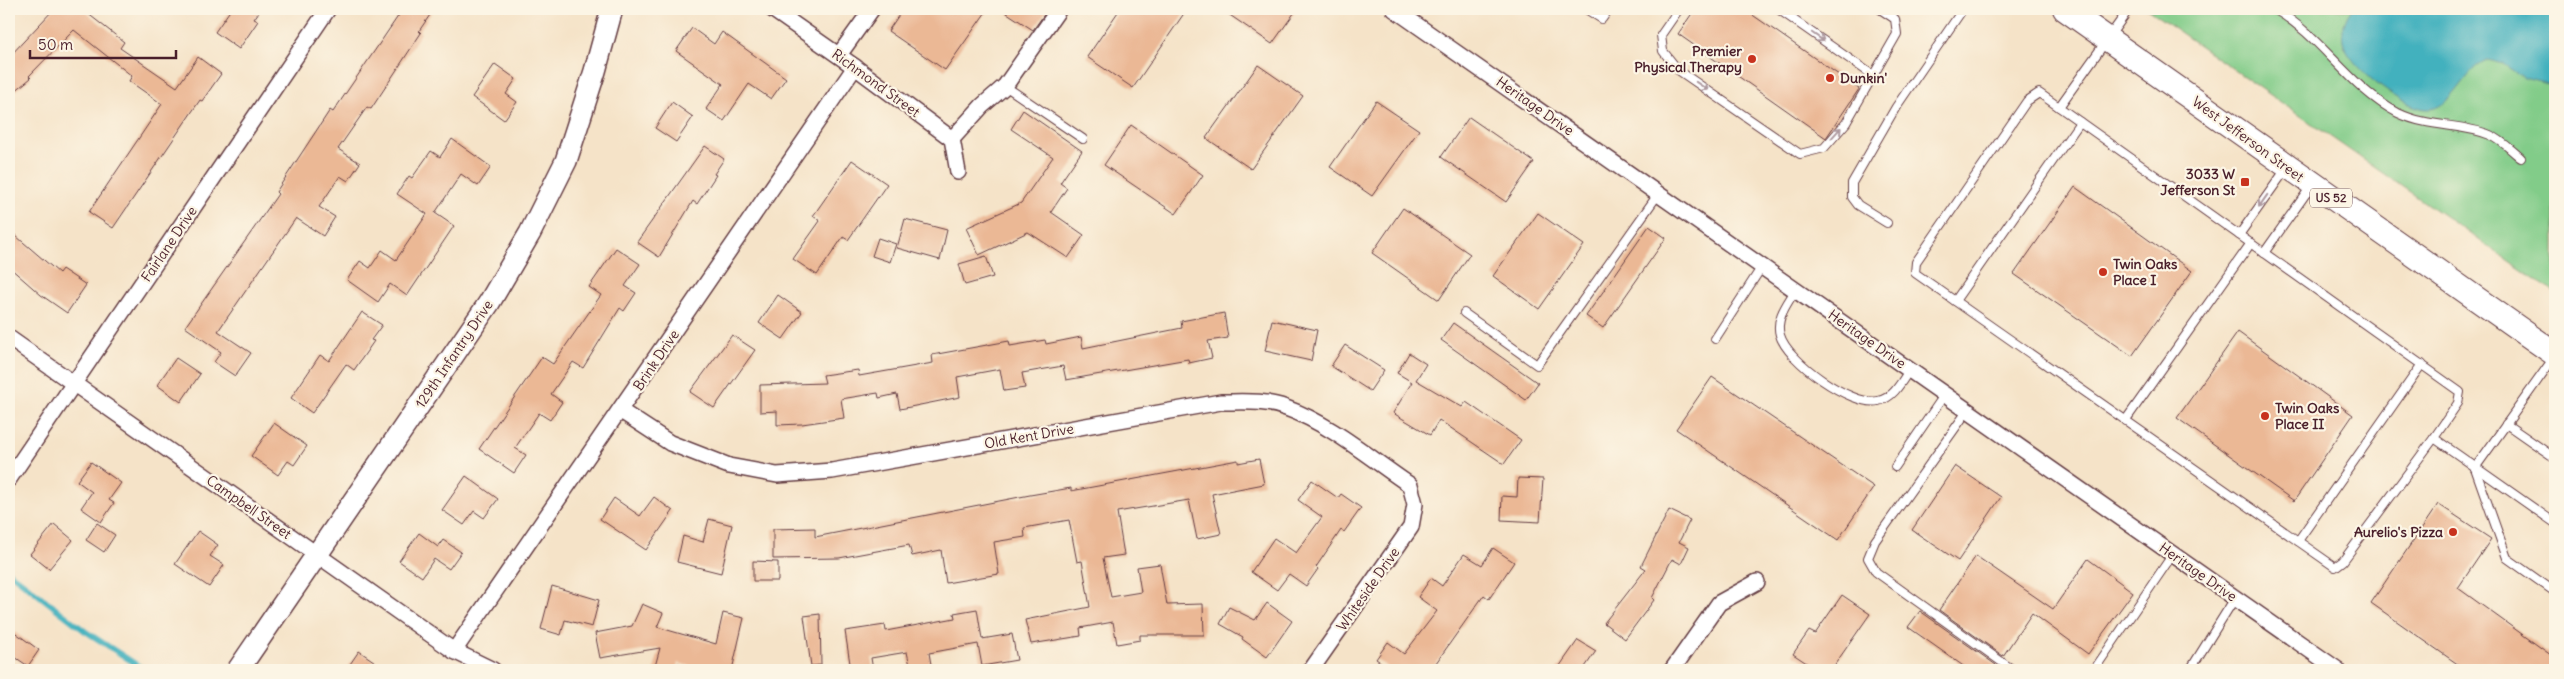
<svg xmlns="http://www.w3.org/2000/svg" width="2564" height="679" viewBox="0 0 2564 679" font-family="Delius,sans-serif">
<style>
.green{fill:#82cc89;stroke:#66765a}
.water{fill:#42b1be;stroke:#466874}
.lines{fill:none;stroke-linecap:round;stroke-linejoin:round}
.stream{stroke:#42b1be;stroke-width:5.5}
.building{fill:#ebb895}
.lane-casing{stroke:#643c43;stroke-width:10}
.street-casing{stroke:#643c43;stroke-width:18}
.secondary-casing{stroke:#643c43;stroke-width:24}
.primary-casing{stroke:#643c43;stroke-width:26}
.lane{stroke:#fff;stroke-width:8}
.street{stroke:#fff;stroke-width:15}
.secondary{stroke:#fff;stroke-width:21}
.primary{stroke:#fff;stroke-width:24}
.oneway{stroke:#ae9aa0}
.poi-dot{fill:#c8321e;stroke:#fcf5e5;stroke-width:2}
.labels{text-anchor:middle;stroke-width:4.5;stroke-linejoin:round;paint-order:stroke}
.shield{fill:#fcf5e5;stroke:#7f5f63;stroke-width:1}
.shield-label{font-size:12px;font-weight:bold;fill:#4a1f2b}
.poi-label{font-size:14px;font-weight:bold;fill:#4a1f2b;stroke:#fcf5e5;text-anchor:end}
.street-label{font-size:14px;fill:#4a1f2b;stroke:#fcf5e5}
</style>
<rect width="100%" height="100%" fill="#fcf5e5"/>
<filter id="ink" filterUnits="userSpaceOnUse"><feTurbulence type="fractalNoise" baseFrequency=".02" numOctaves="2"/><feDisplacementMap in="SourceGraphic" scale="10" xChannelSelector="R" yChannelSelector="G"/><feConvolveMatrix kernelMatrix="1 2 1 2 8 2 1 2 1" color-interpolation-filters="sRGB"/></filter>
<filter id="wash" filterUnits="userSpaceOnUse"><feTurbulence type="fractalNoise" baseFrequency=".0096" numOctaves="4" result="noise"/><feDisplacementMap in="SourceGraphic" scale="20" xChannelSelector="R" yChannelSelector="G"/><feGaussianBlur stdDeviation="1.12" result="paint"/><feColorMatrix in="noise" values="0 0 0 0 0 0 0 0 0 0 0 0 0 0 0 0 0 1.4 0 .05"/><feComposite in="paint" operator="in"/></filter>
<g filter="url(#wash)">
<rect width="100%" height="100%" fill="#f5e3c8"/>
<path class="green" d="M2147 9H2555V293Z"/>
<path class="water" d="M2352 9H2555V86L2524 78 2503 64 2487 60C2465 68 2454 105 2431 109 2406 112 2348 66 2343 42 2341 30 2345 18 2352 9Z"/>
<g class="lines">
<path class="stream" d="M9 572 85 631 145 670"/>
</g>
<g id="blocks">
<g class="building">
<path d="M54 9H82L124 42 120 48 177 87 198 57 221 74 202 101 200 100 113 228 89 212 162 104 129 81 132 76 74 30 29 76 31 78 9 96V57Z"/>
<path d="M231 9H261L254 19 258 21 239 49 215 32Z"/>
<path d="M403 9H434L419 31 421 33 371 109 367 107 338 149 360 163 348 181 340 176 319 207 335 217 323 236 296 218 218 331 251 353 235 376 214 362 221 352 185 327 278 194 276 192 330 110 333 112Z"/>
<path d="M903 9H988L945 70 888 31Z"/>
<path d="M1001 9H1048L1033 30Z"/>
<path d="M1120 9H1187L1133 88 1087 57Z"/>
<path d="M1221 9H1297L1272 44Z"/>
<path d="M1695 9H1744L1859 89 1826 138 1678 34Z"/>
<path d="M692 28 714 44 722 32 786 78 771 99 749 84 724 121 706 109 723 84 676 51Z"/>
<path d="M495 64 516 79 506 94 517 102 504 120 472 97Z"/>
<path d="M1258 65 1303 96 1251 169 1206 138Z"/>
<path d="M1376 101 1419 130 1372 196 1330 167Z"/>
<path d="M672 102 693 117 676 142 655 128Z"/>
<path d="M1023 110 1082 151 1060 183 1067 188 1051 212 1084 235 1068 258 1028 232 979 255 966 228 1021 203 1053 157 1011 129Z"/>
<path d="M1469 117 1534 162 1506 202 1441 157Z"/>
<path d="M1131 125 1203 175 1176 214 1104 165Z"/>
<path d="M452 139 491 167 478 186 461 174 435 213 454 226 407 296 390 284 378 302 347 280 360 261 370 268 382 250 396 260 427 214 397 194 409 176 412 178 431 151 440 157Z"/>
<path d="M705 146 724 159 714 174 716 175 697 204 693 201 659 257 637 242Z"/>
<path d="M852 160 887 184 848 240 843 237 817 275 793 259 820 221 813 216Z"/>
<path d="M2075 187 2192 271 2132 356 2014 274Z"/>
<path d="M1403 208 1470 254 1439 300 1372 253Z"/>
<path d="M1538 213 1584 245 1539 309 1493 276Z"/>
<path d="M905 219 947 230 940 260 897 248Z"/>
<path d="M1649 226 1666 238 1603 328 1586 316Z"/>
<path d="M9 230 59 273 62 269 86 285 67 313 41 295 9 267Z"/>
<path d="M878 238 896 244 890 262 872 256Z"/>
<path d="M616 248 640 264 625 286 636 293 624 311 620 308 583 368 573 362 551 394 562 402 550 420 539 413 515 448 526 455 514 473 479 449 542 357 553 364 601 295 589 287Z"/>
<path d="M986 256 993 277 965 285 959 264Z"/>
<path d="M778 295 802 312 783 339 759 323Z"/>
<path d="M362 312 382 325 371 340 374 341 354 370 346 364 312 413 291 398 320 355 329 361Z"/>
<path d="M1224 313 1228 338 1208 341 1212 358 1189 363 1188 359 1066 380 1063 366 1022 373 1025 388 1004 391 1000 369 957 377 960 397 900 409 897 394 879 398 878 393 841 399 844 418 802 424 777 425V411L760 412V385L825 383 823 375 858 370 859 376 933 363 932 355 1009 341 1010 346 1045 340 1046 344 1081 337 1083 348 1182 328 1181 321Z"/>
<path d="M1272 320 1317 330 1311 361 1265 351Z"/>
<path d="M1453 323 1538 383 1526 400 1441 340Z"/>
<path d="M2238 332 2353 415 2294 501 2177 418Z"/>
<path d="M732 335 755 350 714 408 690 392Z"/>
<path d="M1345 345 1384 370 1370 391 1331 366Z"/>
<path d="M1409 353 1426 364 1416 380 1462 407 1466 402 1521 440 1504 464 1439 420 1430 435 1393 413 1412 382 1397 373Z"/>
<path d="M176 358 200 374 181 402 157 385Z"/>
<path d="M1712 377 1874 487 1838 540 1676 429Z"/>
<path d="M274 423 307 446 294 465 288 461 278 475 251 456Z"/>
<path d="M1259 459 1264 484 1212 494 1221 534 1197 539 1189 500 1117 512 1124 555 1103 558 1111 597 1141 592 1137 567 1160 564 1167 605 1203 604 1204 635H1140V640L1117 644 1113 622 1080 628 1081 636 1031 644 1025 620 1090 607 1082 561 1077 562 1069 520 1024 528 1025 537 994 542 999 574 946 583 941 550 912 556 909 545 839 558 773 559V529L815 528V537L1030 495 1071 488V491L1238 460V463Z"/>
<path d="M91 462 121 483 109 500 114 503 101 522 81 508 92 492 77 481Z"/>
<path d="M1955 466 2001 497 1958 561 1912 530Z"/>
<path d="M466 476 498 499 484 518 474 511 464 525 442 510Z"/>
<path d="M1518 478 1543 479 1540 522 1501 520 1502 496 1517 497Z"/>
<path d="M1312 480 1338 498 1341 494 1361 508 1344 532 1341 530 1316 567 1318 569 1306 586 1289 574 1277 590 1251 572 1274 538 1296 553 1322 517 1298 500Z"/>
<path d="M654 497 673 511 646 550 600 519 614 498 640 516Z"/>
<path d="M2438 504 2491 539 2458 588 2555 658V670H2466L2371 603Z"/>
<path d="M1669 510 1690 520 1679 542 1689 547 1681 564 1672 559 1652 598 1654 600 1625 639 1604 623 1646 569 1641 566Z"/>
<path d="M709 519 732 525 721 573 677 562 683 536 703 542Z"/>
<path d="M97 523 115 535 104 552 86 540Z"/>
<path d="M54 524 73 540 49 569 30 554Z"/>
<path d="M198 531 218 545 210 556 224 565 209 587 175 564Z"/>
<path d="M419 533 438 547 443 540 461 552 449 569 434 559 422 577 399 561Z"/>
<path d="M1493 548 1514 562 1489 599 1484 595 1431 670H1392L1376 659 1388 642 1404 654 1437 611 1418 597 1431 578 1442 586 1464 554 1482 565Z"/>
<path d="M1976 556 2053 609 2088 559 2133 592 2088 654 2032 613 2003 656 1939 610Z"/>
<path d="M753 561 778 562V581H753Z"/>
<path d="M552 586 599 600 592 627 565 620 561 635 541 629Z"/>
<path d="M1842 595 1870 614 1831 670H1817L1793 654 1809 631 1815 634Z"/>
<path d="M1267 603 1292 621 1267 657 1242 639 1243 637 1220 624 1229 607 1255 620Z"/>
<path d="M642 604 663 613 657 627 716 644 723 613 744 618 732 670H706L678 663 676 670H654L660 648 600 658 595 633 632 626Z"/>
<path d="M977 609 982 639 1012 634 1017 660 982 666 978 644 929 653 932 670H911L907 652 871 658 873 670H851L845 631 885 625 886 631 955 618 954 613Z"/>
<path d="M1920 611 1996 665 1993 670H1969L1908 627Z"/>
<path d="M820 614 821 665 811 666 804 616Z"/>
<path d="M9 628 39 650 28 666 9 653Z"/>
<path d="M1578 640 1596 651 1583 670H1557Z"/>
<path d="M359 651 387 670H346Z"/>
</g>
</g>
</g>
<g filter="url(#ink)">
<use href="#blocks" fill-opacity="0" stroke="#643c43" stroke-width="1"/>
<g class="lines">
<defs>
<g id="lane">
<path d="M1586 9 1602 19 1609 9"/>
<path d="M1679 9 1661 35 1663 51 1678 70 1800 154 1824 148 1846 123 1897 34 1895 19 1880 9"/>
<path d="M1778 9 1874 76"/>
<path d="M2129 9 2059 107 2460 392 2458 403 2434 438 2555 523"/>
<path d="M2274 9C2322 36 2348 87 2398 113 2429 128 2461 123 2490 135 2502 140 2511 150 2521 158"/>
<path d="M1005 86 1083 139"/>
<path d="M2059 107 2039 93 2027 101 1916 262 1915 273 2335 567 2343 561 2434 438"/>
<path d="M1887 223 1858 205 1852 197V183L1896 107 1963 9"/>
<path d="M2239 235 2286 169"/>
<path d="M2264 253 2312 185"/>
<path d="M1796 289C1788 303 1775 318 1780 335 1787 361 1852 407 1878 401 1894 398 1902 381 1910 369"/>
<path d="M1955 301 2080 122"/>
<path d="M1464 313 1537 365 1659 193"/>
<path d="M1715 339 1763 265"/>
<path d="M1968 410 1875 541 1868 558 1876 572 2013 670"/>
<path d="M2125 421 2251 243"/>
<path d="M2506 424 2555 458"/>
<path d="M1895 467 1945 394"/>
<path d="M2475 468 2507 558 2555 592"/>
<path d="M2475 468 2555 356"/>
<path d="M2298 541 2422 364"/>
<path d="M2094 670 2173 554"/>
<path d="M2190 670 2235 598"/>
</g>
<g id="street">
<path d="M772 9 855 67 952 139 958 172"/>
<path d="M1394 9 2338 670"/>
<path d="M839 55 872 9"/>
<path d="M952 139 982 106 1005 86 1059 9"/>
<path d="M9 338 454 651 493 670"/>
<path d="M621 411 670 443 729 466 777 475 832 471 1221 402C1243 402 1265 400 1286 408 1331 424 1371 459 1410 485L1415 504 1411 527 1311 670"/>
<path d="M9 479 328 9"/>
<path d="M454 651 855 67"/>
<path d="M1672 670 1719 603 1757 582"/>
</g>
<path id="secondary" d="M238 670 489 303 530 233 566 161 595 71 612 9"/>
<path id="primary" d="M2065 9 2555 354"/>
</defs>
<use href="#lane" class="lane-casing"/>
<use href="#street" class="street-casing"/>
<use href="#secondary" class="secondary-casing"/>
<use href="#primary" class="primary-casing"/>
<use href="#lane" class="lane"/>
<use href="#street" class="street"/>
<use href="#secondary" class="secondary"/>
<use href="#primary" class="primary"/>
</g>
<defs><path id="oneway-shaft" d="M-6 0H5M1.5-3L5.5 0L1.5 3" fill="none" stroke-width="1.6" stroke-linecap="round" stroke-linejoin="round" transform="scale(1.25)"/></defs>
<g class="oneway">
<use href="#oneway-shaft" transform="translate(1818 37) rotate(35)"/>
<use href="#oneway-shaft" transform="translate(1702 86) rotate(34)"/>
<use href="#oneway-shaft" transform="translate(1836 133) rotate(-48)"/>
<use href="#oneway-shaft" transform="translate(2263 201) rotate(125)"/>
</g>
</g>
<g class="poi-dot">
<circle cx="1752" cy="59" r="5"/>
<circle cx="1830" cy="78" r="5"/>
<rect x="2240" y="177" width="10" height="10" rx="2.5"/>
<circle cx="2103" cy="272" r="5"/>
<circle cx="2265" cy="416" r="5"/>
<circle cx="2453" cy="532" r="5"/>
</g>
<g class="labels">
<rect class="shield" x="2310" y="188.5" width="42" height="19" rx="4"/>
<g class="shield-label">
<text x="2331" y="202">US 52</text>
</g>
<g class="poi-label">
<text x="1742" y="56">Premier<tspan x="1742" dy="16">Physical Therapy</tspan></text>
<text x="1840" y="83" text-anchor="start">Dunkin'</text>
<text x="2235" y="179">3033 W<tspan x="2235" dy="16">Jefferson St</tspan></text>
<text x="2113" y="269" text-anchor="start">Twin Oaks<tspan x="2113" dy="16">Place I</tspan></text>
<text x="2275" y="413" text-anchor="start">Twin Oaks<tspan x="2275" dy="16">Place II</tspan></text>
<text x="2443" y="537">Aurelio's Pizza</text>
</g>
<g class="street-label">
<text transform="translate(876 83) rotate(36)" y="5">Richmond Street</text>
<text transform="translate(1535 106) rotate(35)" y="5">Heritage Drive</text>
<text transform="translate(2248 139) rotate(36)" y="5">West Jefferson Street</text>
<text transform="translate(169 244) rotate(-56)" y="5">Fairlane Drive</text>
<text transform="translate(1867 339) rotate(35)" y="5">Heritage Drive</text>
<text transform="translate(454 354) rotate(-56)" y="5">129th Infantry Drive</text>
<text transform="translate(656 360) rotate(-56)" y="5">Brink Drive</text>
<text transform="translate(1029 436) rotate(-10)" y="5">Old Kent Drive</text>
<text transform="translate(249 507) rotate(35)" y="5">Campbell Street</text>
<text transform="translate(2198 572) rotate(35)" y="5">Heritage Drive</text>
<text transform="translate(1368 589) rotate(-55)" y="5">Whiteside Drive</text>
</g>
</g>
<rect width="2564" height="679" fill="none" stroke="#fcf5e5" stroke-width="30"/>
<path d="M30 50v8h146v-8" fill="none" stroke="#4a1f2b" stroke-width="2.5"/>
<text x="38" y="50" font-size="15" fill="#4a1f2b" stroke="#fcf5e5" stroke-width="4" paint-order="stroke">50 m</text>
</svg>
